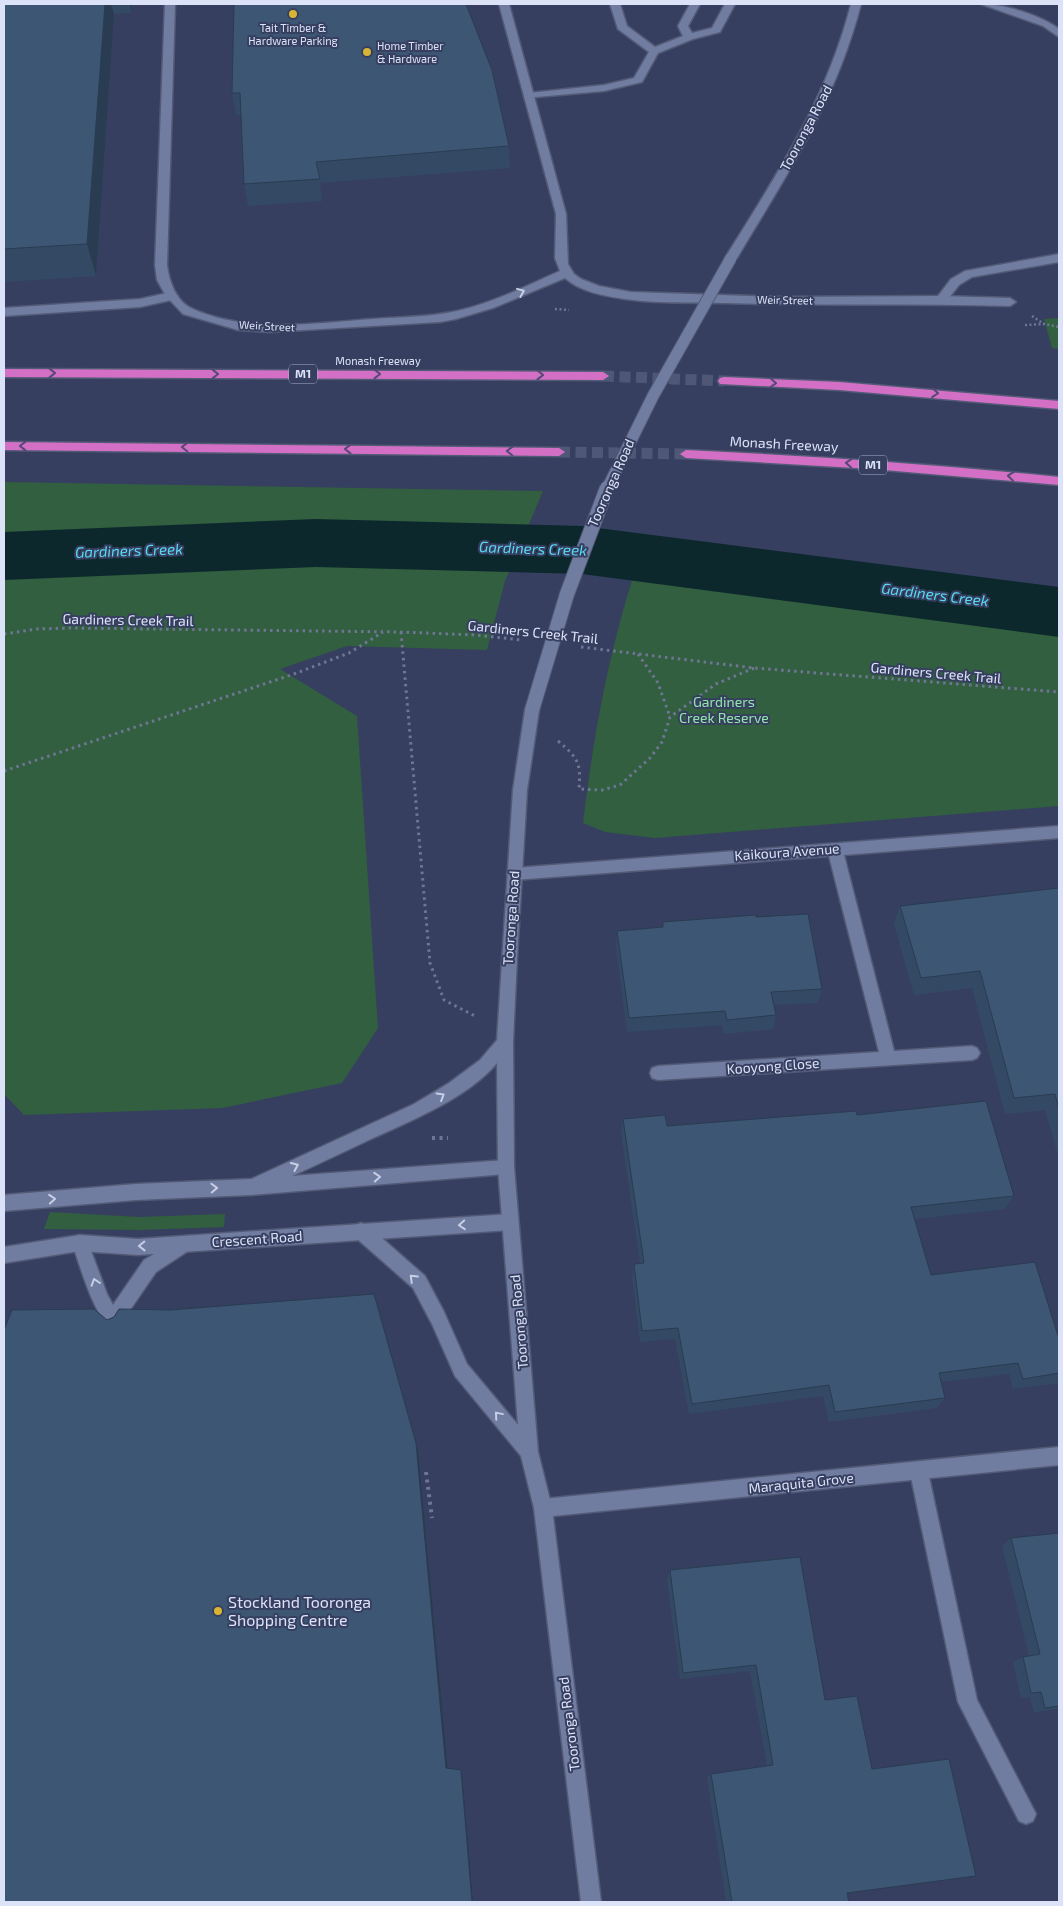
<svg xmlns="http://www.w3.org/2000/svg" width="1063" height="1906" viewBox="0 0 1063 1906" font-family="'Exo 2',sans-serif">
<style>
.green{fill:#315f3f}
.lines{fill:none;stroke-linecap:round;stroke-linejoin:round}
.river{fill:#0c282d;fill-rule:evenodd}
.motorway-tunnel{stroke:#4f5777;stroke-width:11;stroke-dasharray:11 5.5;stroke-linecap:butt}
.service-casing{stroke:#535a76;stroke-width:3}
.minor-casing{stroke:#535a76;stroke-width:3}
.secondary-casing{stroke:#535a76;stroke-width:3}
.motorway-casing{stroke:#535a76;stroke-width:3}
.path-far2{stroke:#6e7693;stroke-width:2.5;stroke-dasharray:2 2.5;stroke-linecap:butt}
.path-far1{stroke:#6e7693;stroke-width:3;stroke-dasharray:2.5 4;stroke-linecap:butt}
.path{stroke:#6e7693;stroke-width:4;stroke-dasharray:3 4.5;stroke-linecap:butt}
.service{fill:#717ca1;fill-rule:evenodd}
.minor{fill:#717ca1;fill-rule:evenodd}
.secondary{fill:#717ca1;fill-rule:evenodd}
.motorway{fill:#d370c6;fill-rule:evenodd}
.secondary-bridge-far1-casing{stroke:#535a76;stroke-width:13;stroke-linecap:butt}
.secondary-bridge-casing{stroke:#535a76;stroke-width:16;stroke-linecap:butt}
.secondary-bridge-far1{stroke:#717ca1;stroke-width:11}
.secondary-bridge{stroke:#717ca1;stroke-width:14}
.wall{fill:#344a64}
.shaded-wall{fill:#2a3c51}
.building{fill:#3c5674;stroke:#2a3c51}
.oneway{stroke:#c7cee6}
.oneway2{stroke:#554974}
.poi-dot{fill:#d8b434;stroke:#363f60;stroke-width:2}
.labels{text-anchor:middle;stroke-width:4;stroke-linejoin:round;paint-order:stroke}
.far-poi-label{font-size:11px;fill:#dce2f7;stroke:#363f60}
.far-street-label{font-size:11px;fill:#dce2f7;stroke:#363f60}
.shield{fill:#363f60;stroke:#aab1ca;stroke-width:1}
.shield-label{font-size:12px;font-weight:bold;fill:#dce2f7}
.street-label{font-size:14px;fill:#dce2f7;stroke:#363f60}
.park-label{font-size:14px;fill:#93e6aa;stroke:#363f60}
.water-label{font-size:15px;font-style:italic;fill:#59daf2;stroke:#363f60}
.near-poi-label{font-size:16px;fill:#dce2f7;stroke:#363f60;text-anchor:start}
</style>
<rect width="100%" height="100%" fill="#363f60"/>
<g class="green">
<path d="M1059 318V349L1052 348 1044 319Z"/>
<path d="M4 482 543 491 505 581 487 650 347 646 280 669 357 716 378 1028 342 1083 222 1108 24 1115 4 1094Z"/>
<path d="M634 574 1059 632V806L655 838 605 832 583 823C593 738 608 655 634 574Z"/>
<path d="M50 1212 139 1217 225 1214 224 1227 141 1230 44 1229Z"/>
</g>
<g class="lines">
<path class="river" d="M316 519 582 526 1059 587V637L582 574 316 567 4 580V532Z"/>
<g class="motorway-tunnel">
<path d="M603 376 724 381"/>
<path d="M559 452 686 454"/>
</g>
<defs>
<g id="service">
<path d="M610 4H620L627 26 655 47 683 36 678 26 690 4H700L688 26 692 33 712 28 725 4H735L720 32 693 39 658 53 642 82 604 91 525 98 524 96 529 93 604 85 634 78 649 52 618 29Z"/>
<path d="M981 4C1002 3 1042 16 1059 29V37L1043 26Z"/>
<path d="M1059 254V262L972 277 959 285 945 303 941 304 935 300 951 279 965 271Z"/>
<path d="M172 292 178 296 176 299 140 307 4 316V308L140 299Z"/>
<path d="M80 1235 86 1237 107 1294 113 1305 144 1260 182 1237 188 1239 190 1245 188 1251 156 1272 119 1326 113 1328C95 1321 79 1262 72 1243L74 1237Z"/>
<path d="M919 1463 925 1466 928 1472 977 1700 1036 1814 1033 1821 1026 1824 1019 1821 958 1702 910 1472 913 1466Z"/>
</g>
<g id="minor">
<path d="M165 4H175L167 265C169 281 176 302 193 309 249 334 315 323 373 319 401 317 430 317 457 311 493 303 526 286 560 271L555 258 556 214 499 4H509L566 214 568 264 574 274 581 279 599 286 631 292 783 297 941 296 1010 298 1016 302 1010 306C915 303 819 306 724 303 692 302 657 304 625 299 605 296 581 292 565 278L493 308 456 319 440 322 271 332 238 330 183 314 166 296 157 280 155 265Z"/>
<path d="M1059 826V838L844 855 894 1051 972 1046 977 1048 980 1053 977 1058 972 1060 658 1080 652 1078 650 1073 652 1068 658 1066 879 1052 829 856 514 880 509 878 507 874 509 870 514 868Z"/>
<path d="M506 1160 512 1162 514 1167 512 1172 506 1174 251 1195 136 1200 4 1211V1195L136 1184 251 1179Z"/>
<path d="M510 1214 516 1217 518 1222 516 1227 510 1230 138 1255 80 1251 4 1263V1247L80 1235 138 1239Z"/>
<path d="M1059 1447V1465L543 1517 537 1514 534 1508 537 1502 543 1499Z"/>
</g>
<g id="secondary">
<path d="M851 4H861C836 101 788 173 737 258L731 262 727 261 725 258C777 174 826 101 851 4Z"/>
<path d="M532 705 537 706 539 710 527 790 517 957 513 1042 514 1167 538 1452 552 1508 601 1902H581L534 1508 521 1456 455 1376 432 1324 413 1288 355 1237 353 1231 355 1225 361 1223 367 1225 425 1276 444 1312 467 1364 518 1425 498 1167 497 1063C469 1097 411 1121 371 1139 333 1157 295 1175 257 1192L251 1195 245 1192 243 1187 245 1182 414 1104 449 1083 480 1060 497 1040 513 790 525 710 527 706Z"/>
</g>
<g id="motorway">
<path d="M4 369 603 372 609 376 603 380 4 377Z"/>
<path d="M724 377 839 382 1059 401V409L839 390 720 384 718 381 720 378Z"/>
<path d="M4 442 559 448 565 452 559 456 4 450Z"/>
<path d="M686 450C811 456 935 464 1059 477V485L872 469 686 458 680 454Z"/>
</g>
</defs>
<use href="#service" class="service-casing"/>
<use href="#minor" class="minor-casing"/>
<use href="#secondary" class="secondary-casing"/>
<use href="#motorway" class="motorway-casing"/>
<g class="path-far2">
<path d="M555 309 569 310"/>
<path d="M1032 316 1044 324"/>
<path d="M1025 325 1044 324 1059 327"/>
</g>
<g class="path-far1">
<path d="M401 632 430 963 444 1000 475 1016"/>
<path d="M4 634 37 629 70 628 401 632 475 635 522 640"/>
<path d="M581 647 754 668 1059 692"/>
<path d="M638 654 658 683 670 717"/>
<path d="M558 741C578 758 581 762 579 789L602 790 620 785 650 758 662 742 670 717 716 684 754 668"/>
<path d="M4 771 294 674 349 653 383 632"/>
</g>
<g class="path">
<path d="M432 1138H448"/>
<path d="M426 1472 432 1518"/>
</g>
<use href="#service" class="service"/>
<use href="#minor" class="minor"/>
<use href="#secondary" class="secondary"/>
<use href="#motorway" class="motorway"/>
<defs>
<path id="secondary-bridge-far1" d="M607 489 653 396 731 258"/>
<path id="secondary-bridge" d="M532 710 567 594 607 488"/>
</defs>
<use href="#secondary-bridge-far1" class="secondary-bridge-far1-casing"/>
<use href="#secondary-bridge" class="secondary-bridge-casing"/>
<use href="#secondary-bridge-far1" class="secondary-bridge-far1"/>
<use href="#secondary-bridge" class="secondary-bridge"/>
</g>
<g class="wall">
<path d="M4 4H132V13L114 14 96 276 4 282Z"/>
<path d="M234 4 509 146 510 168 320 183 322 201 248 206 244 184 241 115H236L232 93Z"/>
<path d="M1059 888V1159L1045 1110 1005 1114 972 988 914 995 894 924 900 906Z"/>
<path d="M756 917 822 989 818 1003 774 1005 776 1015 773 1029 724 1034 722 1025 627 1032 616 946 617 931 662 927 663 922Z"/>
<path d="M857 1115 1014 1196 1005 1209 915 1219 931 1275 1059 1339V1383L1013 1389 1009 1374 941 1382 945 1398 937 1408 829 1422 823 1396 689 1414 675 1339 640 1342 632 1276 634 1264 640 1263 621 1133 623 1119 667 1126Z"/>
<path d="M1059 1533V1709L1034 1712 1030 1697 1021 1698 1013 1662 1023 1657 1029 1656 1002 1546 1011 1538Z"/>
<path d="M800 1557 849 1902H726L707 1778 711 1774 767 1766 750 1671 680 1679 667 1579 670 1570Z"/>
</g>
<g class="shaded-wall">
<path d="M105 4H111L114 14 96 276 87 244Z"/>
<path d="M130 4H132V13Z"/>
<path d="M416 1443 418 1451 448 1771 446 1768Z"/>
<path d="M461 1770 462 1774 473 1902H472Z"/>
</g>
<g class="building">
<path d="M4 4H105L87 244 4 249Z"/>
<path d="M234 4H466L492 70 509 146 316 162 320 179 244 184 240 93H232Z"/>
<path d="M1059 888V1109L1055 1094 1014 1098 980 971 921 978 900 906Z"/>
<path d="M808 914 822 989 771 992 776 1015 727 1020 725 1011 629 1018 617 931 663 927V922L756 915V917Z"/>
<path d="M986 1101 1014 1196 911 1207 931 1275 1035 1262 1059 1339V1373L1023 1379 1018 1363 939 1373 945 1398 835 1412 829 1385 692 1404 678 1328 642 1331 634 1264 644 1263 623 1119 665 1115 667 1126 856 1111 857 1115Z"/>
<path d="M374 1294 416 1443 446 1768 461 1770 472 1902H4V1330L12 1310 94 1309 107 1320 114 1317 119 1309 170 1310Z"/>
<path d="M1059 1533V1706L1045 1708 1041 1692 1031 1693 1023 1657 1040 1654 1011 1538Z"/>
<path d="M800 1557 825 1700 857 1696 872 1769 949 1759 976 1876 847 1893 849 1902H732L711 1774 773 1765 756 1665 683 1673 670 1570Z"/>
</g>
<defs><path id="oneway-chevron" d="M-2-3.5L2.5 0L-2 3.5" fill="none" stroke-width="1.6" stroke-linecap="round" stroke-linejoin="round" transform="scale(1.25)"/></defs>
<g class="oneway">
<use href="#oneway-chevron" transform="translate(521 292) rotate(-22)"/>
<use href="#oneway-chevron" transform="translate(441 1096) rotate(-31)"/>
<use href="#oneway-chevron" transform="translate(295 1166) rotate(-24)"/>
<use href="#oneway-chevron" transform="translate(377 1177) rotate(-4)"/>
<use href="#oneway-chevron" transform="translate(214 1188) rotate(-2)"/>
<use href="#oneway-chevron" transform="translate(52 1199) rotate(-5)"/>
<use href="#oneway-chevron" transform="translate(462 1225) rotate(176)"/>
<use href="#oneway-chevron" transform="translate(142 1246) rotate(179)"/>
<use href="#oneway-chevron" transform="translate(413 1278) rotate(-136)"/>
<use href="#oneway-chevron" transform="translate(95 1282) rotate(-108)"/>
<use href="#oneway-chevron" transform="translate(498 1415) rotate(-130)"/>
</g>
<g class="oneway2">
<use href="#oneway-chevron" transform="translate(52 373)"/>
<use href="#oneway-chevron" transform="translate(215 374)"/>
<use href="#oneway-chevron" transform="translate(377 374)"/>
<use href="#oneway-chevron" transform="translate(540 375) rotate(1)"/>
<use href="#oneway-chevron" transform="translate(773 383) rotate(3)"/>
<use href="#oneway-chevron" transform="translate(935 393) rotate(4)"/>
<use href="#oneway-chevron" transform="translate(23 446) rotate(-180)"/>
<use href="#oneway-chevron" transform="translate(185 447) rotate(-179)"/>
<use href="#oneway-chevron" transform="translate(348 449) rotate(-180)"/>
<use href="#oneway-chevron" transform="translate(510 451) rotate(-179)"/>
<use href="#oneway-chevron" transform="translate(849 463) rotate(-176)"/>
<use href="#oneway-chevron" transform="translate(1011 476) rotate(-174)"/>
</g>
<g class="poi-dot">
<circle cx="293" cy="14" r="5"/>
<circle cx="367" cy="52" r="5"/>
<circle cx="218" cy="1611" r="5"/>
</g>
<g class="labels">
<g class="far-poi-label">
<text x="293" y="32">Tait Timber &amp;<tspan x="293" dy="13">Hardware Parking</tspan></text>
<text x="377" y="50" text-anchor="start">Home Timber<tspan x="377" dy="13">&amp; Hardware</tspan></text>
</g>
<g class="far-street-label">
<text transform="translate(785 300) rotate(1)" y="4">Weir Street</text>
<text transform="translate(267 326) rotate(3)" y="4">Weir Street</text>
<text x="378" y="365">Monash Freeway</text>
</g>
<g class="shield">
<rect x="289" y="364.5" width="28" height="19" rx="4"/>
<rect x="859" y="455.5" width="28" height="19" rx="4"/>
</g>
<g class="shield-label">
<text x="303" y="378">M1</text>
<text x="873" y="469">M1</text>
</g>
<g class="street-label">
<text transform="translate(806 128) rotate(-62)" y="5">Tooronga Road</text>
<text transform="translate(784 444) rotate(3)" y="5">Monash Freeway</text>
<text transform="translate(611 483) rotate(-66)" y="5">Tooronga Road</text>
<text transform="translate(128 620) rotate(1)" y="5">Gardiners Creek Trail</text>
<text transform="translate(533 632) rotate(6)" y="5">Gardiners Creek Trail</text>
<text transform="translate(936 673) rotate(5)" y="5">Gardiners Creek Trail</text>
<text transform="translate(787 852) rotate(-4)" y="5">Kaikoura Avenue</text>
<text transform="translate(511 918) rotate(-86)" y="5">Tooronga Road</text>
<text transform="translate(773 1066) rotate(-4)" y="5">Kooyong Close</text>
<text transform="translate(257 1239) rotate(-4)" y="5">Crescent Road</text>
<text transform="translate(519 1322) rotate(-95)" y="5">Tooronga Road</text>
<text transform="translate(801 1483) rotate(-6)" y="5">Maraquita Grove</text>
<text transform="translate(569 1724) rotate(-97)" y="5">Tooronga Road</text>
</g>
<g class="park-label">
<text x="724" y="707">Gardiners<tspan x="724" dy="16">Creek Reserve</tspan></text>
</g>
<g class="water-label">
<text transform="translate(533 549) rotate(2)" y="5">Gardiners Creek</text>
<text transform="translate(129 551) rotate(-2)" y="5">Gardiners Creek</text>
<text transform="translate(935 595) rotate(7)" y="5">Gardiners Creek</text>
</g>
<g class="near-poi-label">
<text x="228" y="1608">Stockland Tooronga<tspan x="228" dy="18">Shopping Centre</tspan></text>
</g>
</g>
<rect width="1063" height="1906" fill="none" stroke="#dce2f7" stroke-width="10"/>
</svg>
